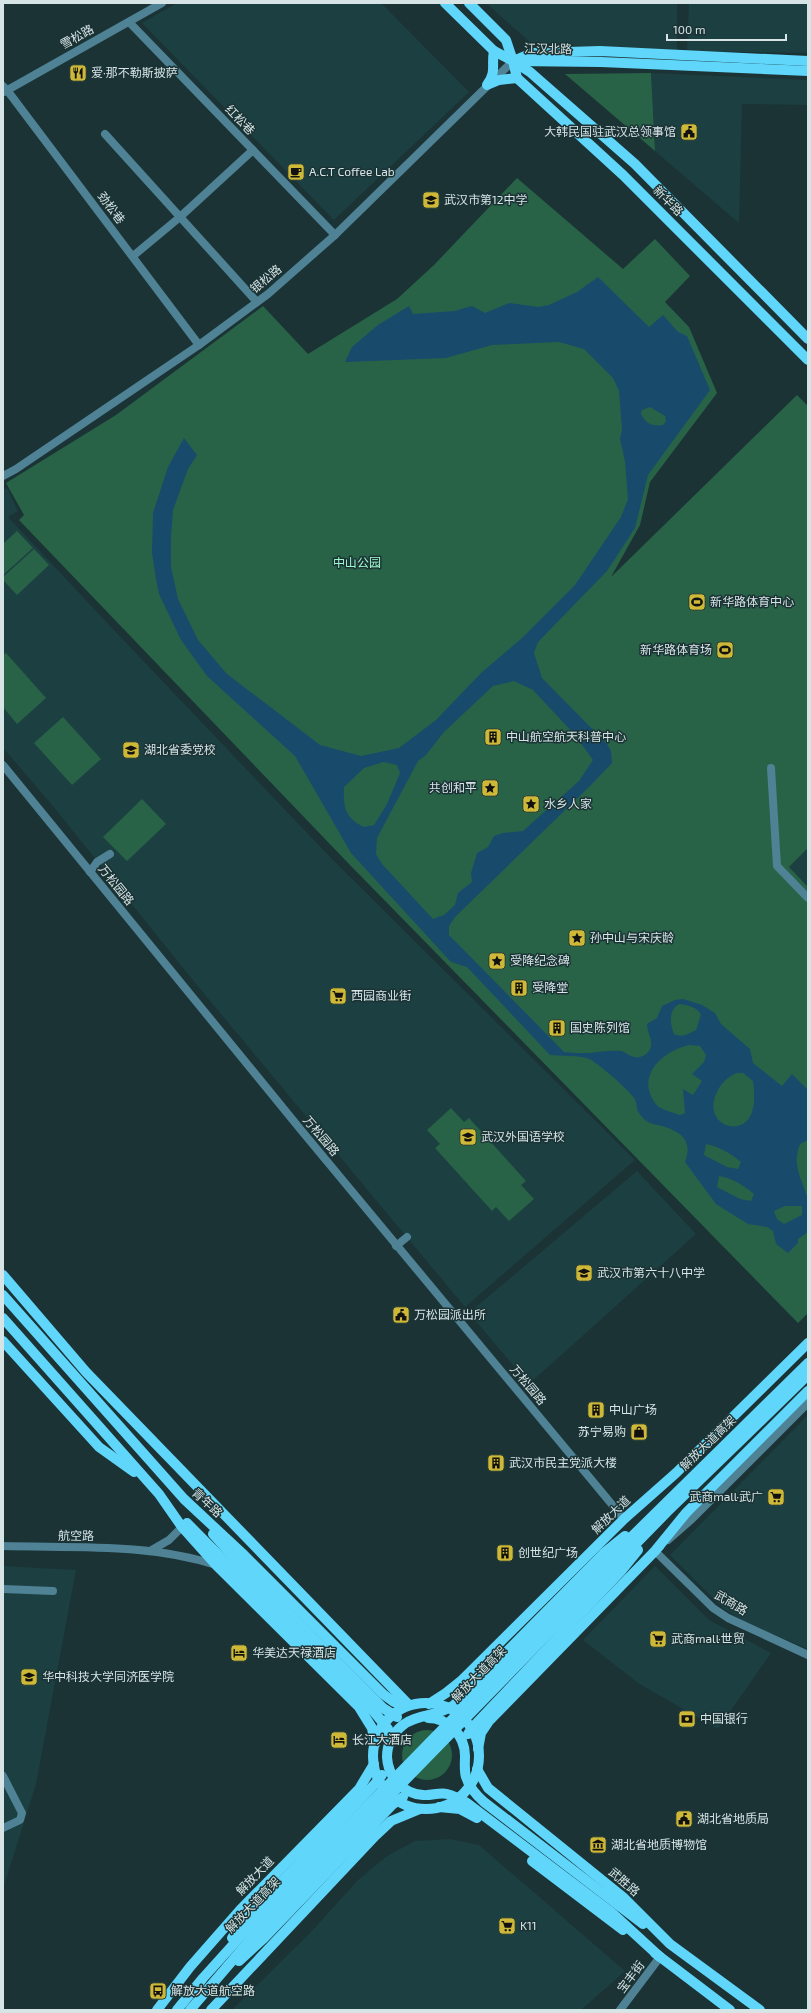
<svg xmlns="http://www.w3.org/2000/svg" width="811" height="2013" viewBox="0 0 811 2013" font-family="'Exo 2','Noto Sans SC',sans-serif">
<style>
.built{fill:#1c3f41}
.green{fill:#286347}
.water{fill:#184a6c;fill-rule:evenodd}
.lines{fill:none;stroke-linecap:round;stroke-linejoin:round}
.minor{stroke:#4e8294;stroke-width:8}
.major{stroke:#60d6fb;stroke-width:10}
.labels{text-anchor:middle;stroke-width:3;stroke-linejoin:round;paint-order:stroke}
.street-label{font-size:12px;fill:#d6e4e5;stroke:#1b3335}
.poi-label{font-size:12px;fill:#d6e4e5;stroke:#1b3335;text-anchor:start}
.park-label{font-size:12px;fill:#a0f9cb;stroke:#1b3335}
</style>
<rect width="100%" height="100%" fill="#1b3335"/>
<g class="built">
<path d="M177 3H381L469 92 334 220 142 23Z"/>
<path d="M486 3H677V50L532 44Z"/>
<path d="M689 3H808V53L687 51Z"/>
<path d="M651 73 808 80V105L742 104 739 223 655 151Z"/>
<path d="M7 488 18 511 8 517 111 627 331 858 635 1160 465 1307 196 984 48 800 3 748V490Z"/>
<path d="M808 848V887L789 867Z"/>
<path d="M637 1171 696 1234 529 1384 469 1313Z"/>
<path d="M808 1415V1649L748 1624 723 1608 670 1555Z"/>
<path d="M3 1566 76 1570 36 1784 3 1889Z"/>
<path d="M655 1566 709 1620 771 1653 718 1729 638 1683 583 1640Z"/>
<path d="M450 1839 479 1845 625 1971 581 2010H232L310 1933 358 1880 387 1856 415 1841Z"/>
</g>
<g class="green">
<path d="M651 73 655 151 565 74Z"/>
<path d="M517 178 623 269 655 239 690 276 665 302 689 327 717 393 650 482 640 525 611 577 797 395 808 406V848L789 867 808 887V1313L798 1323 350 865 19 520 24 515 6 483 116 415 263 306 308 354 397 299 434 265Z"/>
<path d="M17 531 33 548 3 575V544Z"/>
<path d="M34 549 49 565 17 595 3 580V577Z"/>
<path d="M6 653 46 698 17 724 3 707V655Z"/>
<path d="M63 717 101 759 72 785 34 743Z"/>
<path d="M142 799 166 824 127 861 103 837Z"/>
<path d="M451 1108 464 1122 469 1118 526 1181 521 1185 534 1199 509 1221 496 1207 492 1211 435 1148 440 1144 427 1130Z"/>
<circle cx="427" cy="1755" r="25"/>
</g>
<path class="water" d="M598 277 649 327 663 315 678 332 687 336 710 390 648 475 635 528 607 571 538 642 534 653 542 678 607 744 611 751 612 763 590 786 455 917 449 926V935L564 1052C572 1053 581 1053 589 1053 600 1052 610 1050 621 1051 626 1052 630 1057 635 1057 640 1058 646 1055 649 1051 655 1042 647 1034 647 1024L657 1018 662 1006 675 1000 683 999 702 1005 715 1013 721 1024 750 1049 753 1063 782 1086 792 1074 808 1090V1140L800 1144C791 1167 803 1179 808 1201 810 1210 808 1222 808 1232L798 1239V1243L788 1253 776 1244 773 1231 767 1227 748 1224 716 1204 685 1162C693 1141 682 1132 662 1126 654 1124 649 1124 643 1118 635 1110 638 1107 635 1099 631 1092 597 1062 589 1059 580 1055 560 1056 550 1055L467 967 451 962 351 853 295 756 207 676 181 640 159 594 156 579 152 553 153 513 168 467 184 438 197 455 188 469 173 510 171 537V567L178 599 198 640 227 674 320 745 361 756 399 748 436 720 481 673 522 638 575 585 621 517 628 499 625 461 620 439 622 429 619 391 613 378 584 349 559 342 492 345 446 358 345 362 352 347 378 325 409 306 413 314 455 311 472 306 485 313 509 303 539 307 549 305 577 292ZM650 407 665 416 666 421 663 425C653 427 644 423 641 413L642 410ZM514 681 533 690 575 735 593 760 579 781 523 831 503 833 494 836 488 847 477 853 471 873 472 882 458 893 455 905 444 915 433 919 382 864 376 854 377 838 418 761 425 756 444 732 493 686ZM384 762 397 765 400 773 387 804 374 825 364 827C345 818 343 807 344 787L364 768ZM680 1004C689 1006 696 1006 701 1015L696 1030C688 1034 682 1038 674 1034 670 1025 668 1008 680 1004ZM690 1045 700 1046 706 1055 704 1062 692 1074 702 1081 693 1095 683 1089 685 1113 680 1115C672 1112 660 1110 655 1103 635 1075 664 1050 690 1045ZM736 1073H743L753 1081C754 1089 755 1100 753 1108 747 1141 700 1126 717 1092 721 1083 727 1078 736 1073ZM706 1144C720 1147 730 1153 741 1162L738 1169 727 1167 704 1155ZM719 1176C733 1178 743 1185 754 1194L751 1201 740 1199 717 1187ZM785 1206H802V1215L784 1224 777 1219 774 1211Z"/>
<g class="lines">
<g class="minor">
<path d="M129 22 335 235"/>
<path d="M3 86 7 90 199 345"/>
<path d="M4 92 162 3"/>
<path d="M105 134 257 302"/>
<path d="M133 256 180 217 253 150"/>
<path d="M3 476 16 469 199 345 268 294 335 235 513 61"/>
<path d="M3 765 301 1130 624 1519"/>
<path d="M771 768 777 866 808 898"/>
<path d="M90 872 97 862 110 854"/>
<path d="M396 1246 407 1237"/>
<path d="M668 1540 692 1519 808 1403"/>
<path d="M3 1546C74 1548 149 1543 216 1565"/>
<path d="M660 1547 655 1551 713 1608 728 1618 808 1655"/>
<path d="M150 1551 169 1540 182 1527"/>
<path d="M3 1589 53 1591"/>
<path d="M3 1776 22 1813 20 1820 3 1828"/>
<path d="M620 2010 660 1957"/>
</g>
<g class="major">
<path d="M445 3 494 51 513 61 517 78 623 175 808 360"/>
<path d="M469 3 506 40 513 61 530 72 635 164 808 339"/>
<path d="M494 51C491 66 497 71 487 85L499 80 517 78"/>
<path d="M513 61 532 53 600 51 808 61"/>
<path d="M514 61 601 62 808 71"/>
<path d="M3 1275 86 1372 408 1704"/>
<path d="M3 1295 184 1499 244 1555 383 1694 394 1702 408 1704"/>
<path d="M3 1318 159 1494 182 1527 216 1565 359 1707 372 1728 375 1744"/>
<path d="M3 1341 99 1447 134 1472"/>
<path d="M187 1523 375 1713 388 1729 390 1740"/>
<path d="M213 1534 237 1561 383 1708 397 1717"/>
<path d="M625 1536 604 1553 454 1705C437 1717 417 1714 403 1725 393 1733 387 1744 387 1757 388 1777 403 1794 423 1795 431 1796 439 1792 447 1794 455 1796 460 1799 467 1803L611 1912 660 1957"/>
<circle cx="426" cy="1756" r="53"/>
<path d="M429 1704 446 1693 461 1681 624 1519 676 1473 808 1343"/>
<path d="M428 1718C448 1718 465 1735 465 1756 465 1763 464 1770 466 1777 469 1787 476 1795 484 1802L643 1924"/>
<path d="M468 1734 472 1728 621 1571 638 1550"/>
<path d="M478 1749 481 1733 489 1721 655 1551 686 1513 808 1391"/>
<path d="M477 1769 488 1788 624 1898 670 1944 760 2010"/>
<path d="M439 1807 460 1809 477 1818"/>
<path d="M532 1861 623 1930"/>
<path d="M232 1938 246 1919 374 1785 382 1775"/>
<path d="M655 1953 730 2010"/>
<path d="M239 1961 264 1938 392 1805 403 1797"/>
<path d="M157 2010 190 1967 240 1910 359 1789 374 1764"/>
<path d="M177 2010 203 1978 249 1927 611 1557 808 1363"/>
<path d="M190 2010 256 1933 667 1512 808 1375"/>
<path d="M211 2010 375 1836 391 1821 420 1809"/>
</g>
</g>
<defs>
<symbol id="restaurant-square" viewBox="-11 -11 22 22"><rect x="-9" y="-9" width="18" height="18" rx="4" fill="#ceb837" stroke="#1b3335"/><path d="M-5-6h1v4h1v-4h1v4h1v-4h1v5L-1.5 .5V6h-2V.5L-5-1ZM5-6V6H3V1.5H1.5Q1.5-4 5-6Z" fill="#111"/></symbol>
<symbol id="civic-square" viewBox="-11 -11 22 22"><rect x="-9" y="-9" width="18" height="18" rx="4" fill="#ceb837" stroke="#1b3335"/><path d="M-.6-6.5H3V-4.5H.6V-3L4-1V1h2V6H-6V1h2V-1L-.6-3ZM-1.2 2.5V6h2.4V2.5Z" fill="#111"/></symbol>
<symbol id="cafe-square" viewBox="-11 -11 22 22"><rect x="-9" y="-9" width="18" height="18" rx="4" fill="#ceb837" stroke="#1b3335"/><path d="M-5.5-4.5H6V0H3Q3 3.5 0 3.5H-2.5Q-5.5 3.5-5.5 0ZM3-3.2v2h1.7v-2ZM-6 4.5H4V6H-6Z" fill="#111"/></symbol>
<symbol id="school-square" viewBox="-11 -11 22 22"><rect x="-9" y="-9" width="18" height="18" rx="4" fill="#ceb837" stroke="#1b3335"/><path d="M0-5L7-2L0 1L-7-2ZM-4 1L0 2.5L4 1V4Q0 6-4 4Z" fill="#111"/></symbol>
<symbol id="stadium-square" viewBox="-11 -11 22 22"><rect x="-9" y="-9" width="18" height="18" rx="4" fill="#ceb837" stroke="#1b3335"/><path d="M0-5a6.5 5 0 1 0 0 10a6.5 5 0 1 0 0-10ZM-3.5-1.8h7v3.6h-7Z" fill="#111"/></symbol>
<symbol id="building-square" viewBox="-11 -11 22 22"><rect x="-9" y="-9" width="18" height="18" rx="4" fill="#ceb837" stroke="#1b3335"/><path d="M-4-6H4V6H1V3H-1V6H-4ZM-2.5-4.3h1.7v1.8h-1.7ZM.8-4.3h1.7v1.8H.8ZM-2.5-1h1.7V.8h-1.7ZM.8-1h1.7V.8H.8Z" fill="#111"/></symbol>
<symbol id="sight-square" viewBox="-11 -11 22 22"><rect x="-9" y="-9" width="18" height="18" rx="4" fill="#ceb837" stroke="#1b3335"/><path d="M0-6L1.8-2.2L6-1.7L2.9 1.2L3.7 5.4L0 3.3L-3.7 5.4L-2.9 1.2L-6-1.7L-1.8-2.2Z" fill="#111"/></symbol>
<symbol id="supermarket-square" viewBox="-11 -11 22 22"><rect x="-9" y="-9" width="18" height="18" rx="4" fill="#ceb837" stroke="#1b3335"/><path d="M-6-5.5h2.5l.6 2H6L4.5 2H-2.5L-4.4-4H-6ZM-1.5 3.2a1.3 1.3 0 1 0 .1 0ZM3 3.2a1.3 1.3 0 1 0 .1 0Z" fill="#111"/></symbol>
<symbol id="shop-square" viewBox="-11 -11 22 22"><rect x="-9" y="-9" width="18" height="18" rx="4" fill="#ceb837" stroke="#1b3335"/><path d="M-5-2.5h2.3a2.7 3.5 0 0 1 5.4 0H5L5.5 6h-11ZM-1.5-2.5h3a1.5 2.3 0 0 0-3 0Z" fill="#111"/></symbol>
<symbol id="hotel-square" viewBox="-11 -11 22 22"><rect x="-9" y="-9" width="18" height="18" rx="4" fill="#ceb837" stroke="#1b3335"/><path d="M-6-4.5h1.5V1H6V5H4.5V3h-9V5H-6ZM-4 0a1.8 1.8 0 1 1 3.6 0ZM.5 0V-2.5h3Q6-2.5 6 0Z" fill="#111"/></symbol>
<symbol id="university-square" viewBox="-11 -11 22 22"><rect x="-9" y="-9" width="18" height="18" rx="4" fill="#ceb837" stroke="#1b3335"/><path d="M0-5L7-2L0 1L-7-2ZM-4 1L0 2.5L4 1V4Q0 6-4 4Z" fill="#111"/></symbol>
<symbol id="bank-square" viewBox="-11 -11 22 22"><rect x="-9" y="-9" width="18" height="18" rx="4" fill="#ceb837" stroke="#1b3335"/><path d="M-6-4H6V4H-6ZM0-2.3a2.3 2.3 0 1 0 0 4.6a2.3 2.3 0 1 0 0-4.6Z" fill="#111"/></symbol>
<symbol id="museum-square" viewBox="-11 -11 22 22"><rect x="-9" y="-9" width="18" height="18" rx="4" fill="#ceb837" stroke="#1b3335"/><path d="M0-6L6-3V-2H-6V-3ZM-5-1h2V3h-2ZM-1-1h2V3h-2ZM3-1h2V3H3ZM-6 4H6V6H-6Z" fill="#111"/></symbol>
<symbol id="bus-square" viewBox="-11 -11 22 22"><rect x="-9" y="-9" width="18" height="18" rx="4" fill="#ceb837" stroke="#1b3335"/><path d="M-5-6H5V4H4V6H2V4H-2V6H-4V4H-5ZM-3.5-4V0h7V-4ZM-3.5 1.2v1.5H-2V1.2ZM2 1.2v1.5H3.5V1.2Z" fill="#111"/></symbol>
</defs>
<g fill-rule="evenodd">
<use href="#restaurant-square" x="68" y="63" width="20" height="20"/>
<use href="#civic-square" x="679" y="122" width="20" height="20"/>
<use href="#cafe-square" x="286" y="162" width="20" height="20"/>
<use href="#school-square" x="421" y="190" width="20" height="20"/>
<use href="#stadium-square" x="687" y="592" width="20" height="20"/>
<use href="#stadium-square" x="715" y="640" width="20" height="20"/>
<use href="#building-square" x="483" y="727" width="20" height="20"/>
<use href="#school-square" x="121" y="740" width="20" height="20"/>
<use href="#sight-square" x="480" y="778" width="20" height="20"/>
<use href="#sight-square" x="521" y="794" width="20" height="20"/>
<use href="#sight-square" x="567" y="928" width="20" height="20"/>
<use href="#sight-square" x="487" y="951" width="20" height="20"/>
<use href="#building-square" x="509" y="978" width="20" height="20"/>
<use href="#supermarket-square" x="328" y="986" width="20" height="20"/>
<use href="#building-square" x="547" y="1018" width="20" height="20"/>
<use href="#school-square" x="458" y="1127" width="20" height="20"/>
<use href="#school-square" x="574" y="1263" width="20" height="20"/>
<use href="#civic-square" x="391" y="1305" width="20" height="20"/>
<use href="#building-square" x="586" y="1400" width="20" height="20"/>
<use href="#shop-square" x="629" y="1422" width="20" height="20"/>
<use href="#building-square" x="486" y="1453" width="20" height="20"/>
<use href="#supermarket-square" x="766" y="1487" width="20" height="20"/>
<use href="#building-square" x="495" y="1543" width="20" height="20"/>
<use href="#supermarket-square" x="648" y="1629" width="20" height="20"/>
<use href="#hotel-square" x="229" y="1643" width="20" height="20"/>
<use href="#university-square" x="19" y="1667" width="20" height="20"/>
<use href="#bank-square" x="677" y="1709" width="20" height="20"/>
<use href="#hotel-square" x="329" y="1730" width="20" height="20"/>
<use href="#civic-square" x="674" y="1809" width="20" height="20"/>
<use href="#museum-square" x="588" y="1835" width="20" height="20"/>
<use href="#supermarket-square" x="497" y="1916" width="20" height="20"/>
<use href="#bus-square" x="148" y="1981" width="20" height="20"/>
</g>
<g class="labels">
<g class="street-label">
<text transform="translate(77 37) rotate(-29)" y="4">雪松路</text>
<text transform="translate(548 49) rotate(1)" y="4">江汉北路</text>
<text transform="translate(240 120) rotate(46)" y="4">红松巷</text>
<text transform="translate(668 201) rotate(45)" y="4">新华路</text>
<text transform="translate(111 208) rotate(53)" y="4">劲松巷</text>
<text transform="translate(266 279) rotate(-40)" y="4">银松路</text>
<text transform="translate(116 885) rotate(51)" y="4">万松园路</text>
<text transform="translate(321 1136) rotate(50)" y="4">万松园路</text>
<text transform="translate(528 1385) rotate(50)" y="4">万松园路</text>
<text transform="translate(708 1443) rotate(-44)" y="4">解放大道高架</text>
<text transform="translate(207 1503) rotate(43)" y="4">青年路</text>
<text transform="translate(611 1515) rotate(-44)" y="4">解放大道</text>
<text transform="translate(76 1536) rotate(1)" y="4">航空路</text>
<text transform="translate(731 1603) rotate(31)" y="4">武商路</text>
<text transform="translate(479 1674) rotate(-46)" y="4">解放大道高架</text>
<text transform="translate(255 1876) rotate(-46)" y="4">解放大道</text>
<text transform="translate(624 1882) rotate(41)" y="4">武胜路</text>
<text transform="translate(253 1905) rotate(-46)" y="4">解放大道高架</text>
<text transform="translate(631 1977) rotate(-53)" y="4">宝丰街</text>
</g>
<g class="poi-label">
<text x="91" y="77">爱·那不勒斯披萨</text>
<text x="676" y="136" text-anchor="end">大韩民国驻武汉总领事馆</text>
<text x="309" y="176">A.C.T Coffee Lab</text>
<text x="444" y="204">武汉市第12中学</text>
<text x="710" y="606">新华路体育中心</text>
<text x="712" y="654" text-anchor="end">新华路体育场</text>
<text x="506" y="741">中山航空航天科普中心</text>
<text x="144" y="754">湖北省委党校</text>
<text x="477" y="792" text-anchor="end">共创和平</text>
<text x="544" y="808">水乡人家</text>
<text x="590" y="942">孙中山与宋庆龄</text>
<text x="510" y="965">受降纪念碑</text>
<text x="532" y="992">受降堂</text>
<text x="351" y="1000">西园商业街</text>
<text x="570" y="1032">国史陈列馆</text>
<text x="481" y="1141">武汉外国语学校</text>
<text x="597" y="1277">武汉市第六十八中学</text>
<text x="414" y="1319">万松园派出所</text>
<text x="609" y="1414">中山广场</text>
<text x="626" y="1436" text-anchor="end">苏宁易购</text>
<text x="509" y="1467">武汉市民主党派大楼</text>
<text x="763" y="1501" text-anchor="end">武商mall·武广</text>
<text x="518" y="1557">创世纪广场</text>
<text x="671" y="1643">武商mall·世贸</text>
<text x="252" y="1657">华美达天禄酒店</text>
<text x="42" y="1681">华中科技大学同济医学院</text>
<text x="700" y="1723">中国银行</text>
<text x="352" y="1744">长江大酒店</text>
<text x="697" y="1823">湖北省地质局</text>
<text x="611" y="1849">湖北省地质博物馆</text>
<text x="520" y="1930">K11</text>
<text x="171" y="1995">解放大道航空路</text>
</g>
<g class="park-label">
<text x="357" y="567">中山公园</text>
</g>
</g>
<rect width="811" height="2013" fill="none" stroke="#d6e4e5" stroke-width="8"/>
<path d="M667 34v6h119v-6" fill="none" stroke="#d6e4e5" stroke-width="2"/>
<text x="673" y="34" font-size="12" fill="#d6e4e5" stroke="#1b3335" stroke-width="3" paint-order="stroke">100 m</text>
</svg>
